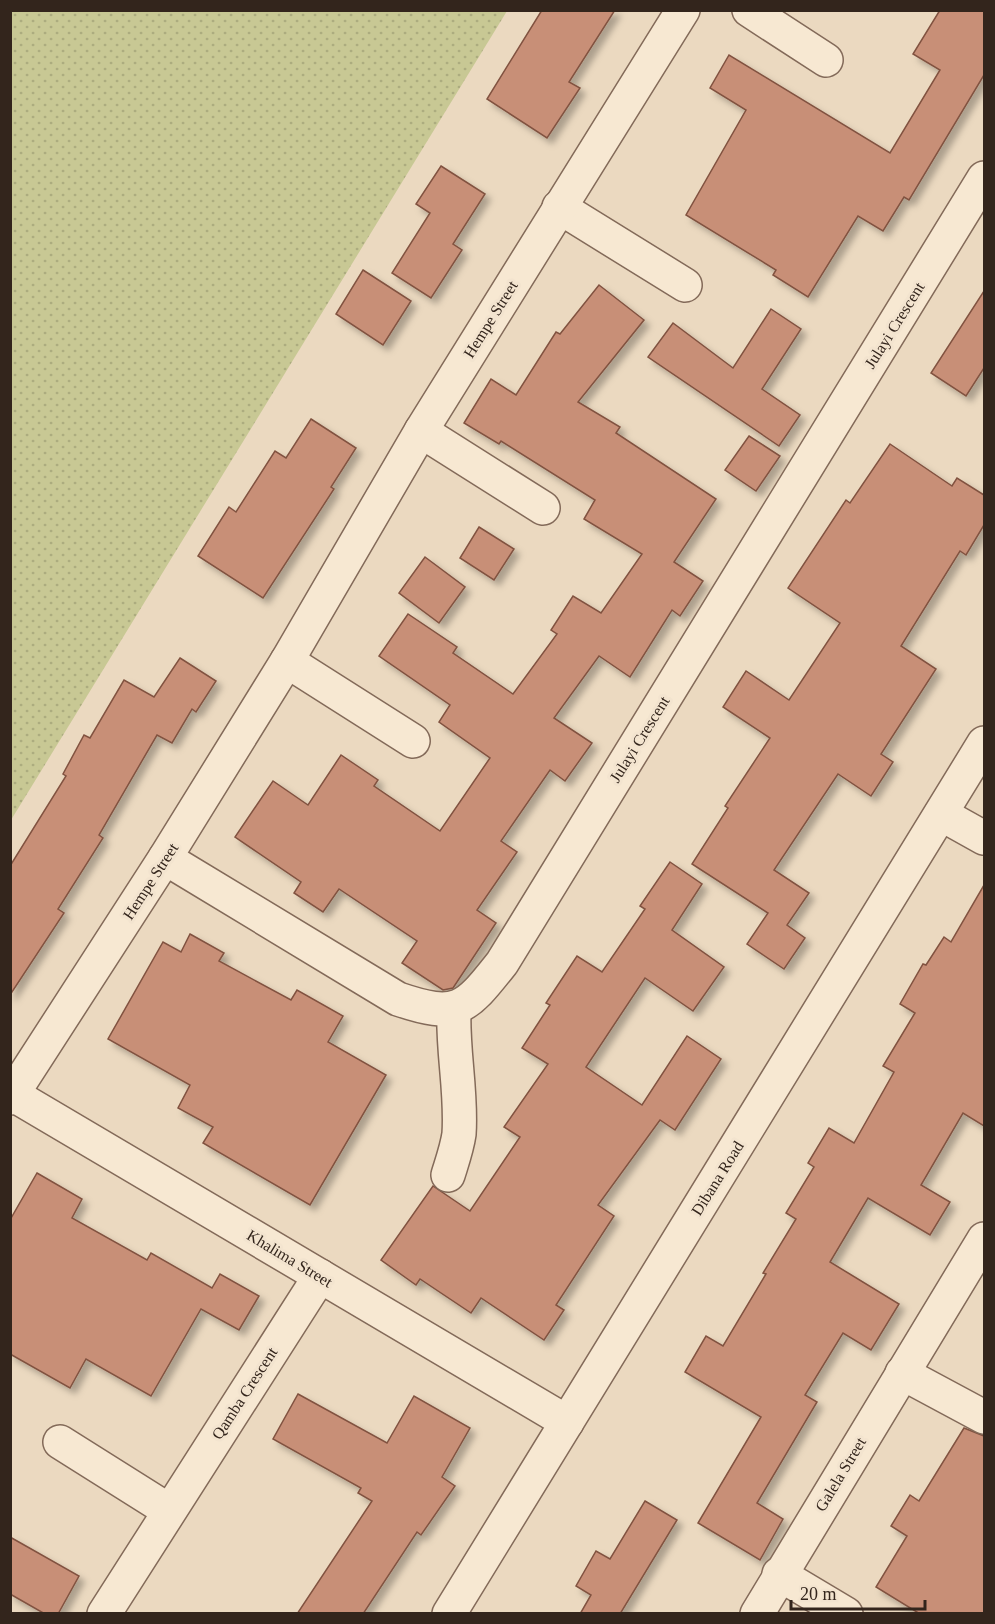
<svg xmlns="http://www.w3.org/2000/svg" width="995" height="1624" viewBox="0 0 995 1624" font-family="'Times New Roman',serif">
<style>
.grass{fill:url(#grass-dots)}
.building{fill:#c88f77;stroke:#815240;stroke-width:1.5;filter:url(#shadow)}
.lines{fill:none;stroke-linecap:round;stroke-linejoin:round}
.minor-casing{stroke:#836a59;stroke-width:36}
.minor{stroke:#f7e8d2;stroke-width:33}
.labels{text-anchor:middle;stroke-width:6;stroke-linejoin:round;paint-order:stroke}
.street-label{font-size:16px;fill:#33251c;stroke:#f3e4cf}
</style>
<defs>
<pattern id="grass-dots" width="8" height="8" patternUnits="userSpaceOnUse" patternTransform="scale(1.5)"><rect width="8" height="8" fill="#c8c894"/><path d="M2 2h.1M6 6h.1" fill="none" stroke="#acac7f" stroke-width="1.8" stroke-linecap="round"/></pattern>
<filter id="shadow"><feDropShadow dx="5.5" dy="5.5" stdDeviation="3" flood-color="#0004"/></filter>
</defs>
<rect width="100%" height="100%" fill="#ebd9c0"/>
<path class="grass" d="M11 10 507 11 11 820 10 11Z"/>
<g class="building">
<path d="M542 10H615L569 82 580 88 547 138 487 99Z"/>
<path d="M940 10H984V75L909 200 904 197 883 231 858 216 808 297 773 275 776 270 686 215 746 110 710 88 729 55 890 153 940 70 913 54Z"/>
<path d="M441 166 485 194 453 244 462 250 431 298 392 273 430 213 416 204Z"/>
<path d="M363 270 411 301 383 345 336 314Z"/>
<path d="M599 285 644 320 578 402 620 427 616 433 716 499 674 562 703 581 680 616 672 610 630 677 599 656 554 718 592 743 565 781 550 770 501 841 517 852 477 910 496 923 453 988 443 990 402 963 417 941 339 889 323 912 294 893 301 882 235 837 273 781 308 805 341 755 378 780 374 786 440 831 490 758 439 722 450 705 379 656 408 614 457 647 453 653 513 694 557 634 551 630 573 596 601 613 642 554 584 519 595 500 501 441 499 444 464 423 491 379 516 395 556 332 560 334Z"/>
<path d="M984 291V368L966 396 931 373Z"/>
<path d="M771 309 801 329 762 389 800 415 779 446 648 357 673 323 733 368Z"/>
<path d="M311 419 356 448 331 487 334 489 263 598 198 556 229 507 236 512 275 451 286 458Z"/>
<path d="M749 436 780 456 756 491 725 470Z"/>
<path d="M890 444 952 486 957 478 984 495V525L966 555 960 551 901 646 936 669 881 754 893 762 871 796 838 774 774 870 809 893 787 925 805 938 784 969 747 944 768 913 692 864 728 808 725 806 770 738 723 707 746 671 789 700 840 623 788 588 846 500 850 503Z"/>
<path d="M479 527 514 549 494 580 460 558Z"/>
<path d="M425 557 465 587 439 623 399 593Z"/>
<path d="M180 658 216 681 196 712 192 709 172 743 157 735 99 835 103 838 58 909 64 913 10 995V866L66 776 63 774 84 735 90 738 124 680 154 697Z"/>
<path d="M670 862 702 884 672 930 724 967 693 1011 645 978 586 1067 642 1105 687 1036 721 1059 675 1130 660 1120 598 1205 614 1216 556 1305 564 1310 544 1340 481 1298 471 1313 420 1279 416 1285 381 1260 433 1186 470 1211 520 1137 504 1127 548 1064 522 1048 550 1005 546 1003 577 956 602 972 645 909 640 906Z"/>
<path d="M984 885V1126L963 1113 921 1185 950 1202 930 1235 868 1198 830 1262 899 1304 871 1350 843 1333 805 1395 817 1402 757 1503 783 1519 760 1560 698 1523 761 1417 685 1372 706 1336 723 1346 766 1274 763 1273 796 1219 786 1213 814 1167 808 1163 829 1128 854 1143 894 1072 883 1066 915 1013 900 1004 923 964 926 965 944 937 951 942Z"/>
<path d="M190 934 224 953 219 961 291 1000 297 990 343 1016 328 1042 386 1075 310 1205 203 1143 213 1127 178 1108 190 1085 108 1039 163 942 181 952Z"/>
<path d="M37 1173 82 1199 72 1218 147 1260 151 1253 212 1288 220 1274 259 1296 239 1330 201 1309 151 1396 86 1359 70 1388 10 1354V1220Z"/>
<path d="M298 1394 387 1443 414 1396 470 1428 442 1477 455 1486 421 1535 417 1532 363 1614H297L372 1501 358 1493 361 1488 273 1439Z"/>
<path d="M964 1428 984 1436V1614H920L876 1587 907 1536 891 1526 910 1495 919 1501Z"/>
<path d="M645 1501 677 1520 620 1614H580L591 1595 576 1586 596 1551 610 1559Z"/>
<path d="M10 1537 79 1576 58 1614H45L10 1594Z"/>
</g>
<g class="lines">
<defs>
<g id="minor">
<path d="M749 10 826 60"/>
<path d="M559 207 685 285"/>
<path d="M421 431 543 508"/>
<path d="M287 661 413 741"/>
<path d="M941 814 984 838"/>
<path d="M165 858 398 999C457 1019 465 1010 502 963L984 178"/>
<path d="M12 1094 567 1422"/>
<path d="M10 1098 165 858 287 661 421 431 683 10"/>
<path d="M448 1175C452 1162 457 1148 459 1134 462 1092 452 1050 454 1008"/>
<path d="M902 1373 984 1417"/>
<path d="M60 1442 168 1510"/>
<path d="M779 1574 846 1614"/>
<path d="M104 1614 320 1276"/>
<path d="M449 1614 984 743"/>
<path d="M757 1614 984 1239"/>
</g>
</defs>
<use href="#minor" class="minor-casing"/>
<use href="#minor" class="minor"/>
</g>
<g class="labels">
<g class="street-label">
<text transform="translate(490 319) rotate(-58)" y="6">Hempe Street</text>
<text transform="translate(894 325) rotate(-58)" y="6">Julayi Crescent</text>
<text transform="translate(639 739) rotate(-58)" y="6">Julayi Crescent</text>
<text transform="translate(150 881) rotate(-57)" y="6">Hempe Street</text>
<text transform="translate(717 1178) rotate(-58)" y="6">Dibana Road</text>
<text transform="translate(290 1258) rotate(31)" y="6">Khalima Street</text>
<text transform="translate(244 1393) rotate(-57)" y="6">Qamba Crescent</text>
<text transform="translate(840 1474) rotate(-59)" y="6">Galela Street</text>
</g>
</g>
<rect width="995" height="1624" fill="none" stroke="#33251c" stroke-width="24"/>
<path d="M791 1600v9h134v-9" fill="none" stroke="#33251c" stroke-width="3"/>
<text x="800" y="1600" font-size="18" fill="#33251c" stroke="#f3e4cf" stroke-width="4.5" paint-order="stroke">20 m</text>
</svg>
